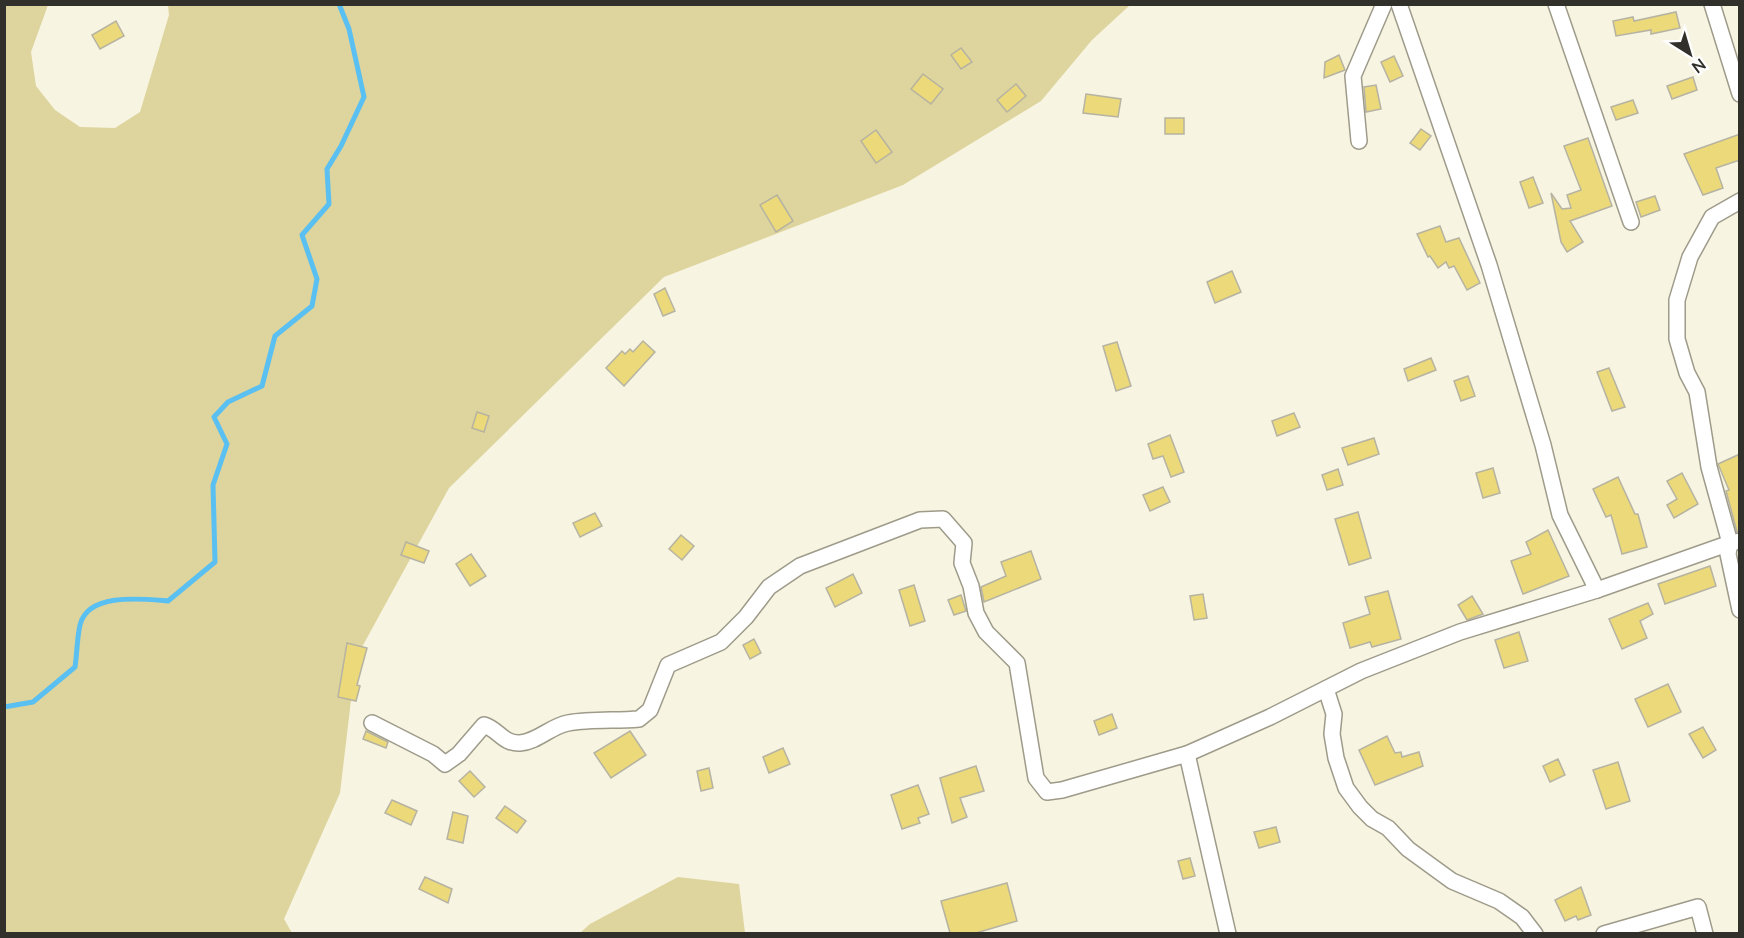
<svg xmlns="http://www.w3.org/2000/svg" width="1744" height="938" viewBox="0 0 1744 938" font-family="Lato,sans-serif">
<style>
.green{fill:#ded49d}
.lines{fill:none;stroke-linecap:round;stroke-linejoin:round}
.stream{stroke:#5ac0f1;stroke-width:5}
.building{fill:#ebd97a;stroke:#b6b3a2;stroke-width:1.5}
.street-casing{stroke:#9e9b8a;stroke-width:18}
.street{stroke:#fff;stroke-width:15}
</style>
<rect width="100%" height="100%" fill="#f7f4e2"/>
<g class="green">
<path d="M5 5H48L31 52 36 86 55 110 80 127 115 128 140 112 169 15 168 5H1130L1092 40 1041 101 903 185 664 277 449 488 356 658 340 793 284 919 292 933 5 934Z"/>
<path d="M678 877 739 884 745 933H580L590 924Z"/>
</g>
<g class="lines">
<path class="stream" d="M4 707 33 702 75 667C77 654 77 638 80 625 88 592 143 599 168 601L215 562 213 485 227 444 214 417 228 402 262 386 275 336 312 306 317 279 302 235 329 204 327 169 341 146 364 97 349 29 339 4"/>
</g>
<g class="building">
<path d="M1676 12 1680 28 1651 34V30L1616 36 1613 21 1633 17 1634 21Z"/>
<path d="M116 21 124 36 100 49 92 35Z"/>
<path d="M961 48 972 62 961 69 951 55Z"/>
<path d="M1339 55 1345 70 1324 78 1325 62Z"/>
<path d="M1394 56 1403 76 1390 82 1381 62Z"/>
<path d="M923 74 943 89 931 104 911 89Z"/>
<path d="M1693 77 1697 90 1672 99 1667 86Z"/>
<path d="M1016 84 1026 96 1007 112 997 100Z"/>
<path d="M1376 85 1381 109 1366 112 1364 87Z"/>
<path d="M1086 94 1121 99 1118 117 1083 113Z"/>
<path d="M1633 100 1638 113 1616 120 1611 107Z"/>
<rect x="1165" y="118" width="19" height="16"/>
<path d="M1421 129 1431 136 1420 150 1410 143Z"/>
<path d="M876 130 892 152 876 163 861 141Z"/>
<path d="M1740 134V160L1716 168 1723 188 1703 195 1684 154Z"/>
<path d="M1588 138 1612 206 1570 221 1583 242 1567 252 1561 242 1551 193 1562 209 1571 208 1567 195 1581 190 1564 146Z"/>
<path d="M1533 177 1543 203 1529 208 1520 182Z"/>
<path d="M777 195 793 221 776 232 760 205Z"/>
<path d="M1655 196 1660 210 1641 217 1636 202Z"/>
<path d="M1440 226 1446 242 1459 238 1480 283 1467 290 1454 266 1449 268 1446 262 1438 268 1430 256 1428 257 1417 234Z"/>
<path d="M1232 271 1241 292 1215 303 1207 282Z"/>
<path d="M665 288 675 311 663 316 654 294Z"/>
<path d="M643 341 655 352 624 386 606 368 622 351 625 354 630 349 633 352Z"/>
<path d="M1117 342 1131 386 1116 391 1103 346Z"/>
<path d="M1431 358 1436 370 1408 381 1404 369Z"/>
<path d="M1609 368 1625 407 1612 411 1597 372Z"/>
<path d="M1468 376 1475 396 1461 401 1454 381Z"/>
<path d="M477 412 489 416 484 432 472 428Z"/>
<path d="M1294 413 1300 427 1277 436 1272 421Z"/>
<path d="M1170 435 1184 472 1171 477 1163 456 1153 459 1148 444Z"/>
<path d="M1374 438 1379 454 1348 465 1342 448Z"/>
<path d="M1740 454V531L1737 532 1726 491 1729 490 1718 464Z"/>
<path d="M1493 468 1500 493 1483 498 1476 473Z"/>
<path d="M1338 469 1343 485 1327 490 1322 475Z"/>
<path d="M1682 473 1698 504 1674 518 1667 505 1677 499 1667 481Z"/>
<path d="M1618 477 1635 514H1638L1647 547 1622 554 1611 515 1606 517 1593 489Z"/>
<path d="M1163 487 1170 502 1150 511 1143 495Z"/>
<path d="M1358 512 1371 558 1349 565 1335 519Z"/>
<path d="M595 513 602 526 580 537 573 523Z"/>
<path d="M1548 530 1569 576 1523 594 1511 561 1531 554 1526 542Z"/>
<path d="M681 535 694 546 682 560 669 549Z"/>
<path d="M406 542 429 551 424 563 401 555Z"/>
<path d="M1031 551 1041 579 984 602 981 587 1006 576 1001 562Z"/>
<path d="M471 554 486 576 470 586 456 564Z"/>
<path d="M1710 566 1716 586 1665 604 1658 584Z"/>
<path d="M853 574 862 593 835 607 826 588Z"/>
<path d="M914 585 925 621 910 626 899 590Z"/>
<path d="M1388 591 1401 639 1372 647 1370 642 1350 648 1343 623 1370 614 1365 597Z"/>
<path d="M1203 594 1207 618 1194 620 1190 596Z"/>
<path d="M961 595 966 611 954 615 948 600Z"/>
<path d="M1472 596 1483 614 1467 620 1458 605Z"/>
<path d="M1648 603 1653 614 1640 621 1647 638 1622 649 1609 619Z"/>
<path d="M1519 632 1528 661 1504 668 1495 640Z"/>
<path d="M754 639 761 653 750 659 743 645Z"/>
<path d="M347 643 367 648 357 685 360 686 356 701 338 697Z"/>
<path d="M1668 684 1681 712 1648 727 1635 699Z"/>
<path d="M1112 714 1117 728 1099 735 1094 721Z"/>
<path d="M1703 727 1716 750 1703 758 1689 734Z"/>
<path d="M366 731 388 742 386 748 363 739Z"/>
<path d="M630 731 646 755 611 778 594 753Z"/>
<path d="M1387 736 1395 753 1401 752 1402 757 1419 752 1423 766 1375 785 1359 750Z"/>
<path d="M783 748 790 764 769 773 763 757Z"/>
<path d="M1558 759 1565 775 1550 782 1543 766Z"/>
<path d="M1618 762 1630 801 1606 809 1593 770Z"/>
<path d="M976 766 984 791 960 798 967 817 952 823 940 778Z"/>
<path d="M709 768 713 788 701 791 697 771Z"/>
<path d="M470 771 485 787 474 797 459 781Z"/>
<path d="M918 785 929 814 918 818 920 823 902 829 891 795Z"/>
<path d="M392 800 417 811 411 825 385 813Z"/>
<path d="M505 806 526 821 517 833 496 818Z"/>
<path d="M453 812 468 816 463 843 447 839Z"/>
<path d="M1276 827 1280 842 1259 848 1254 832Z"/>
<path d="M1190 858 1195 876 1183 879 1178 861Z"/>
<path d="M425 877 452 889 448 903 419 889Z"/>
<path d="M1007 883 1017 921 976 933H950L941 901Z"/>
<path d="M1581 887 1591 915 1578 920 1576 916 1565 921 1555 900Z"/>
</g>
<g class="lines">
<defs>
<g id="street">
<path d="M1399 4 1489 265 1543 445 1560 515 1597 590"/>
<path d="M1556 4 1631 222"/>
<path d="M1712 4 1740 94"/>
<path d="M1359 141 1353 76 1384 4"/>
<path d="M1740 201 1712 217 1690 257 1677 300V339L1687 373 1697 392 1709 467 1730 543 1740 541"/>
<path d="M1326 689 1334 714 1332 734 1336 758 1346 788 1360 807 1372 819 1388 828 1408 849 1452 881 1499 901 1522 917 1535 934"/>
<path d="M372 723 433 754 445 764 459 754 484 725C498 729 503 744 520 743 537 742 551 726 568 723 591 719 616 721 639 719L650 710 668 665 721 642 746 617 769 587 800 566 920 520 943 519 964 543 962 563 971 586 976 613 986 632 1017 663 1036 778 1047 792 1062 790 1187 754 1228 934"/>
<path d="M1187 754 1270 717 1361 671 1460 632 1597 590 1730 543 1728 554 1740 610"/>
<path d="M1604 934 1698 907 1705 934"/>
</g>
</defs>
<use href="#street" class="street-casing"/>
<use href="#street" class="street"/>
</g>
<rect width="1744" height="938" fill="none" stroke="#32302a" stroke-width="12"/>
<g transform="translate(1690 54) rotate(143)" stroke="#ffffff" stroke-width="4.5" paint-order="stroke">
<path d="M0-4.5L10 22L0 15L-10 22Z" fill="#32302a"/>
<text y="-9" font-size="16" font-weight="bold" text-anchor="middle" fill="#32302a">N</text>
</g>
</svg>
